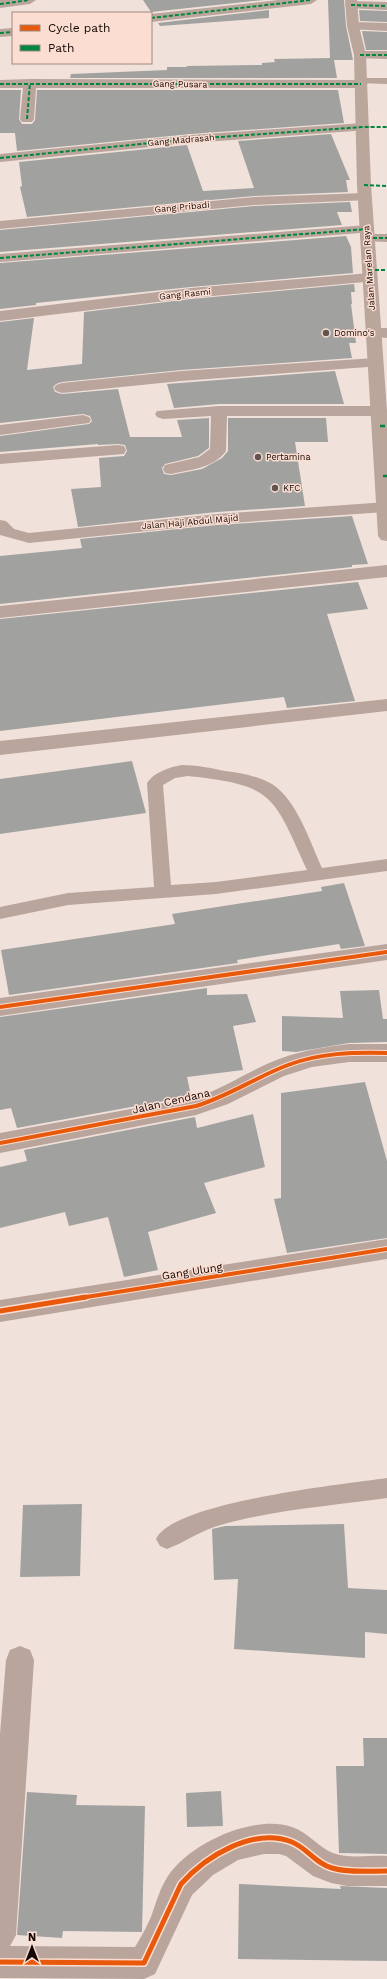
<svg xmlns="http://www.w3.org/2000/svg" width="387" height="1979" viewBox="0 0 387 1979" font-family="'Work Sans',sans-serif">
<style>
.building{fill:#a1a2a0}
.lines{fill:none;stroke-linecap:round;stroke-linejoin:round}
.lane{fill:#baa59c;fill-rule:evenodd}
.street{fill:#baa59c;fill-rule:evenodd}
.primary{fill:#bba69c;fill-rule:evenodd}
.quiet-far1{stroke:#00873e;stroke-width:2;stroke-dasharray:4 2;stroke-linecap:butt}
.quiet{stroke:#00873e;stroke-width:2.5;stroke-dasharray:5 2.5;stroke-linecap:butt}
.cycleway-far1-casing{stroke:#fbddd1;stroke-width:6}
.cycleway-casing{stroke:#fbddd1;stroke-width:8}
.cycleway-far1{stroke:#e8590c;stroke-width:4}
.cycleway{stroke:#e8590c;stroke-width:5}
.poi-dot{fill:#615450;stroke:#fbddd1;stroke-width:1.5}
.labels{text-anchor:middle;stroke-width:3;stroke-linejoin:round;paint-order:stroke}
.far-street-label{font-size:9px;fill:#130805;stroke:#fbddd1}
.far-poi-label{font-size:9px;fill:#130805;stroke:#fbddd1;text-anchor:start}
.street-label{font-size:11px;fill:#130805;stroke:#fbddd1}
</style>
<rect width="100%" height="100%" fill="#f1e1db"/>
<g class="building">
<path d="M143 0H264L151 12Z"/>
<path d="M328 0H344L346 26 352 55 353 60H334L337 78H70L71 74 167 70V67H187L186 66 262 65V63L275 62 274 59 330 58Z"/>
<path d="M269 10V18L160 26 158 23Z"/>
<path d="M359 10 387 11V22L360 21Z"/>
<path d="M362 31 387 32V50H366Z"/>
<path d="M0 90H21L19 119 22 124H32L35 120 37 90H338L344 123 191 134 17 151 15 133H0Z"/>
<path d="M331 134 350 180H346L348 192 254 196 27 217 20 187 22 186 19 162 187 145 203 191 254 188 238 141Z"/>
<path d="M350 202 352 212H337L342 225 0 252V230L254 206Z"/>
<path d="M346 236 351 247 353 273 191 287 36 303V305L0 309V263Z"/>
<path d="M354 284 355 292H351L352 304H351L356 343H349L352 358 181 370 62 382 56 384 53 387 55 392 62 394 118 389 130 437H182L177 420 209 418V448L198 456 165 464 162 468 164 474 171 475 202 469 222 458 228 451V418H326L328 442H295L305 506 217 512 78 527 71 489 101 487 99 458 124 456 127 451 125 445 118 444 98 445V444L0 452V436L89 424 92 421 90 416 83 414 0 423V322L34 318 27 370 82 364 84 312 191 299Z"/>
<path d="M335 371 344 404H219L174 408 167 384Z"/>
<path d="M352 516 368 564 352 565V567L0 604V556L82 548 80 539 217 525Z"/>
<path d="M358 582 368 609 327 614 355 701 287 708 284 697 0 731V619Z"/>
<path d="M132 761 146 813 0 834V779Z"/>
<path d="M344 883 365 946 341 949 339 944 237 960 238 963 9 995 1 950 175 924 172 914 322 891 321 887Z"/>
<path d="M207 988V995L247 994 256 1022 233 1026 243 1070 187 1077 191 1096 17 1128 11 1108 0 1110V1017Z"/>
<path d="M379 990 383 1019H387V1042L349 1043 296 1052 282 1051V1016L343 1018 340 991Z"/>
<path d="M365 1082 387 1161V1238L287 1253 274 1199 281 1198V1093Z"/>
<path d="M253 1114 265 1167 204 1183 216 1213 148 1232 158 1270 124 1277 108 1217 69 1226 65 1212 0 1228V1167L27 1161 24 1150 195 1117 197 1128Z"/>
<path d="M82 1504 80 1576 20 1577 23 1505Z"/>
<path d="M344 1524 348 1588 387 1590V1634L365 1632V1658L234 1649 238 1579 214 1580 212 1529 225 1526Z"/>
<path d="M363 1738H387V1854L339 1853 336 1766H364Z"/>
<path d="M221 1791 223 1826 187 1827 186 1793Z"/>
<path d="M27 1792 77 1795 76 1805 145 1806 142 1932 63 1931 62 1938 17 1935Z"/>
<path d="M239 1884 341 1889 340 1886 387 1888V1961L238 1959Z"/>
</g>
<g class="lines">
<g class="lane">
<path d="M360 78H387V84L356 83 355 81 356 79Z"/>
<path d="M182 765C196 765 211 768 225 771 241 773 258 776 272 784 297 800 310 842 322 868L387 859V871L216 894 68 905 0 919V907L68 893 154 887 147 783C154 772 170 767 182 765ZM188 776C274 785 273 795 307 870L216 882 171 885 163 785 175 778Z"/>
<path d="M387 1478V1498C330 1506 270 1510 214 1527 197 1533 183 1543 167 1549L160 1546 156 1539C173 1502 345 1484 387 1478Z"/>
</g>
<g class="street">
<path d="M0 0H36L30 4 0 8Z"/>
<path d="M278 0H317L311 4 151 22V14Z"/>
<path d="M351 1 387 2V10L347 8 345 5Z"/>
<path d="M353 22 387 23V31L349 29 347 26Z"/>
<path d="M13 28V36L0 37V29Z"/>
<path d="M360 51H387V59L355 58 354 55 355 52Z"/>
<path d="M30 79 361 80 368 84 361 88H36L34 119 32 122H22L20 119 23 88H0V80Z"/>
<path d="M363 123 368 124 370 127 368 130 191 143 0 162V154L191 135Z"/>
<path d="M364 193 369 194 371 197 369 200 254 205 0 229V221L254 197Z"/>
<path d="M367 225 372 226 374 229 372 232 0 262V254Z"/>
<path d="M367 234H387V242L362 241 360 238 362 235Z"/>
<path d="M370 273 375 275 378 278 375 281 191 298 0 321V311L191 288Z"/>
<path d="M373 328H387V338L367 336 365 333 367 330Z"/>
<path d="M375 358 381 360 383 363 381 366 181 381 62 393 56 391 54 388 56 385 62 383 181 371Z"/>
<path d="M219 406H379L385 408 387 411 385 414 379 416H227L226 451C214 468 190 470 171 474L165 473 163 469 165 465 199 457 210 449 211 416 163 419 157 417 155 414 157 411Z"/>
<path d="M83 415 89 417 91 420 89 423 0 435V425Z"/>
<path d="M118 445 124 446 126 450 124 454 0 464V454Z"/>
<path d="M387 502V512H385L217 524 29 543 0 535V520L6 521 14 529 29 533 217 514Z"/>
<path d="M387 565V577L0 618V606Z"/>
<path d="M387 699V711L0 755V741Z"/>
<path d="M387 944V960L0 1016V998Z"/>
<path d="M349 1044H387V1062H349L312 1067 284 1076 228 1104 196 1115 0 1153V1133L196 1097C222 1089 244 1074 269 1063 294 1052 322 1047 349 1044Z"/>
<path d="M387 1239V1259L0 1322V1300Z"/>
<path d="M20 1646 30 1650 34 1660 16 1935 10 1946 135 1947C141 1937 146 1928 151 1917 156 1903 160 1888 168 1876 190 1843 254 1814 292 1827 309 1833 318 1847 333 1853 349 1859 370 1855 387 1856V1886H347L331 1883 313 1876 286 1856 279 1854H264L238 1860 213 1875 192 1895 155 1974 144 1979 0 1978V1734L6 1660 10 1650Z"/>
</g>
<path class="primary" d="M345 0H357L359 26 366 55 371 185 387 411V541L381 540 378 536 357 185 354 55 347 26Z"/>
<g class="quiet-far1">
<path d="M0 4 30 0"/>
<path d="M351 5 387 6"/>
<path d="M151 18 311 0"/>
<path d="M0 33 13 32"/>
<path d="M360 55H387"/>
<path d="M0 84H361"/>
<path d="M27 119 30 83"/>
<path d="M0 158 191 139 363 127H387"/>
<path d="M364 185 387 186"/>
<path d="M367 238H387"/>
<path d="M0 258 367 229"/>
<path d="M369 270H387"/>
</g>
<g class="quiet">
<path d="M380 426H387"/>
<path d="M383 476H387"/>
</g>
<defs>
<g id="cycleway-far1">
<path d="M0 1007 387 952"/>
<path d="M0 1143 196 1106C229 1096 256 1077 288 1065 319 1053 354 1052 387 1053"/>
<path d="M80 1298 387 1249"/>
</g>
<g id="cycleway">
<path d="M0 1311 86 1297"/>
<path d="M0 1962 144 1963 181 1884C206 1856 253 1827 292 1842 307 1848 316 1864 332 1868 350 1873 369 1871 387 1871"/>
</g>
</defs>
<use href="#cycleway-far1" class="cycleway-far1-casing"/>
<use href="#cycleway" class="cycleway-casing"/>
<use href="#cycleway-far1" class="cycleway-far1"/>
<use href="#cycleway" class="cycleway"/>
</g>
<g class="poi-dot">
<circle cx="326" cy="333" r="4"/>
<circle cx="258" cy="457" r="4"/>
<circle cx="275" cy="488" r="4"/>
</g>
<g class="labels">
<g class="far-street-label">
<text transform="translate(180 84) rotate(1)" y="3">Gang Pusara</text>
<text transform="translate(181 140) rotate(-5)" y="3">Gang Madrasah</text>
<text transform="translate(182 207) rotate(-5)" y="3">Gang Pribadi</text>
<text transform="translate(369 268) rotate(-94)" y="3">Jalan Marelan Raya</text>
<text transform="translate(185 294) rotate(-6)" y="3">Gang Rasmi</text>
<text transform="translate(190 522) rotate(-5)" y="3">Jalan Haji Abdul Majid</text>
</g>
<g class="far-poi-label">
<text x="334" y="336">Domino's</text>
<text x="266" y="460">Pertamina</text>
<text x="283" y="491">KFC</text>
</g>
<g class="street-label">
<text transform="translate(171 1101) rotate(-13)" y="4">Jalan Cendana</text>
<text transform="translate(192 1271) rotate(-9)" y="4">Gang Ulung</text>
</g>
</g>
<rect x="12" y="12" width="140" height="52" fill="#fbddd1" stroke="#9e887f"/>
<rect x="20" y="25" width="20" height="6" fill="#e8590c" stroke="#9e887f"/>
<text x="48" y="32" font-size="12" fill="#130805">Cycle path</text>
<rect x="20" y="45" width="20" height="6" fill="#00873e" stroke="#9e887f"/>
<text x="48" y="52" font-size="12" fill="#130805">Path</text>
<g transform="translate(32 1947)" stroke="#fbddd1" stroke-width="3" paint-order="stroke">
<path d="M0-3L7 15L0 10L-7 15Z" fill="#130805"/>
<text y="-6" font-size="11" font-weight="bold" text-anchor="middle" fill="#130805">N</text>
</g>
</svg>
